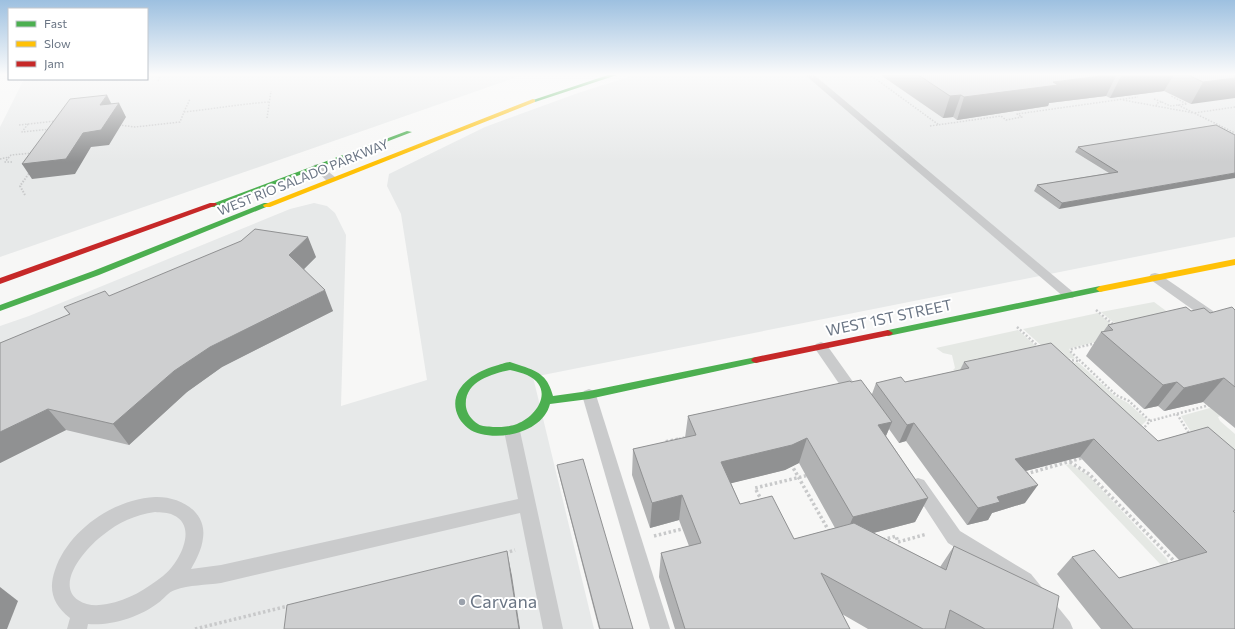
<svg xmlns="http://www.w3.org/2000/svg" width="1235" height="629" viewBox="0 0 1235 629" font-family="Commissioner,sans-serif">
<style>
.built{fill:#e7e9e9}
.green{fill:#e5e8e4}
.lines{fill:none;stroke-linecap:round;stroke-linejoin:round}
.path-far3{stroke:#c8c9ca;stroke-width:1.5;stroke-dasharray:1.5 1.5;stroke-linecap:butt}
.path-far2{stroke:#c8c9ca;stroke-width:2;stroke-dasharray:1.5 1.5;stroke-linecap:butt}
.path-far1{stroke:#c8c9ca;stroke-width:2.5;stroke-dasharray:2 2;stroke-linecap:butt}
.path{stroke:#c8c9ca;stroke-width:3.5;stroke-dasharray:2.5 2.5;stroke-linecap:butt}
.lane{fill:#cacbcc;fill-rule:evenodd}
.fast{fill:#4caf50;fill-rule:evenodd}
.slow{fill:#ffc107;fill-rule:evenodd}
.jam{fill:#c62828;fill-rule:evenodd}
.wall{fill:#b1b2b3;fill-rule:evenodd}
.shaded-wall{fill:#909192}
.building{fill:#cecfd0;stroke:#909192}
.poi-dot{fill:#9ba2ac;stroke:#fff;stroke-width:1.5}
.labels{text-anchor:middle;stroke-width:4;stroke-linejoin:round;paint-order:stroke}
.far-street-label{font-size:13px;fill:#6a7584;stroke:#fff}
.street-label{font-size:15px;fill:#6a7584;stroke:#fff}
.near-poi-label{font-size:18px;fill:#6a7584;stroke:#fff;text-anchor:start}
</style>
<rect width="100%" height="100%" fill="#f7f7f6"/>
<g class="built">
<path d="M147 74H526L0 257V127L24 79H147Z"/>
<path d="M638 74H1235V237L533 377 594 629H0V326L29 316 290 209 314 203 327 206 335 213 346 235 341 406 427 380 401 214 387 186 389 174 485 127 578 93Z"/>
</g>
<g class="green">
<path d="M1154 302 1177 319 1128 334 1101 312Z"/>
<path d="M1098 313 1125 335 1071 348 1069 349 1075 359 1053 356 1023 329Z"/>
<path d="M1018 330 1046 355 985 365 978 358 967 362 968 369 955 371 953 370 955 368 952 355 943 353 936 348Z"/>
<path d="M1041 358 1079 363 1115 396 1128 403 1147 420 1126 441Z"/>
<path d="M1235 401V411L1218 417 1220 421 1235 434V476L1200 446 1181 416Z"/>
<path d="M1070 464 1088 475 1167 559 1169 564 1162 566 1066 465Z"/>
</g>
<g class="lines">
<g class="path-far3">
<path d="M869 74 939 125"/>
<path d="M158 81 161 74"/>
<path d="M1154 99 1162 102 1157 103 1156 107"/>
<path d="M1123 100 1194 113"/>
<path d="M1162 102 1170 106 1187 104 1171 96"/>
<path d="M1178 105 1194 113"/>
<path d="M1235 107 1194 113 1235 133"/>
<path d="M184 112 190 99"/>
<path d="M267 118 271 91"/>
<path d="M28 124 22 132 51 129"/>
<path d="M19 125 56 121"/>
<path d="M119 125 135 127 180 122 184 112C213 109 240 104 269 102"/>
<path d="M930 126 1001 116 1006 120 1022 117 1017 114 1138 97"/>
<path d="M0 159 9 157"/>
<path d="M12 162H5L11 155 33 153"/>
</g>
<path class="path-far2" d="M25 195 20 186 30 172"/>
<g class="path-far1">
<path d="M1096 310 1114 325"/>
<path d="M1017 327 1039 347"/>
<path d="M1096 343 1072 349 1070 351 1116 395 1129 401 1150 421"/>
<path d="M1068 360 1079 361"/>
<path d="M1177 414 1190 435"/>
<path d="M1142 430 1150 421 1210 405"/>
<path d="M675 440 687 437"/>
</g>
<g class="path">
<path d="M665 445 664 442 679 439"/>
<path d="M1070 462 1089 474 1176 563"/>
<path d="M791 464 830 533"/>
<path d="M1026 474 1085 457"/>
<path d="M762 501 755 488 809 475"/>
<path d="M654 536 686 528"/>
<path d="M883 540 896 536 898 542 927 534"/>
<path d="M505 553 515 550"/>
<path d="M195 629 288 606"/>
</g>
<g class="lane">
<path d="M804 74H813L1073 292 1075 295 1073 298H1065Z"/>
<path d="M317 164 320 165 335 177 336 179 335 181H327L314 169 312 167 314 165Z"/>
<path d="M1155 273 1159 274 1213 311 1214 314 1213 317 1208 318 1203 317 1151 280 1149 277 1151 274Z"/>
<path d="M821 342 826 344 861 393 863 397 861 401 856 403 851 401 816 350 814 347 816 344Z"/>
<path d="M589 389 594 391 596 395 670 629H650L582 395 584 391Z"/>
<path d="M512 425 517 427 520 431 563 629H543L520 513 221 583C206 585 189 585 175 590 168 592 164 599 158 603 140 617 111 626 88 624L87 629H67L70 618C53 605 48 590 55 570 68 531 113 499 155 497 179 496 207 511 203 538 202 549 196 560 191 569L221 565 518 499 504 431 507 427ZM155 512C161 513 168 512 173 515 199 526 179 564 163 576 146 589 129 600 107 604 97 606 87 606 78 600 54 583 88 546 103 535 119 522 135 515 155 512Z"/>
<path d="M918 478 924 480 960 531 1031 574 1070 622 1073 629H1051L1017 586 948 543 910 485 912 480Z"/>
</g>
<g class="fast">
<path d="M611 74H620L535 102 530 101Z"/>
<path d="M407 131 412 132 216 207H210L209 205Z"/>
<path d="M264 203H270L271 205 99 275 0 311V305L93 271Z"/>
<path d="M1100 286 1104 289 1103 291 888 336 883 333 888 330Z"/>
<path d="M756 357 759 358 761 360 759 362 589 399 550 404C543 431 505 440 481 434 471 432 464 426 459 418 445 391 473 372 495 366 499 365 506 362 510 362 514 363 518 365 522 366 540 372 548 377 553 396L589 391ZM510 370C516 371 522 373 527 375 555 388 538 416 517 424 509 427 501 427 493 427 488 426 482 427 478 424 472 420 467 414 466 407 463 382 491 374 510 370Z"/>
</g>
<g class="slow">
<path d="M533 99 535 100V102L270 207H264L263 205Z"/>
<path d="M1235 259V265L1100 292 1096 289 1100 286Z"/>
</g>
<g class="jam">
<path d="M210 203H216L217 205 0 284V278Z"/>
<path d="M888 330 893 333 891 335 756 363 753 362 751 360 753 358 756 357Z"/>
</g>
</g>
<g class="wall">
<path d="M883 74H1235L1191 104 1164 91 1110 98 1106 96 1049 103 1048 106 957 120 953 117 943 118 882 76Z"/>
<path d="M1216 125 1059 209 1034 191 1037 185 1109 173 1075 152 1078 147Z"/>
<path d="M316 257 304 269 333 311 222 367 187 392 129 445 66 430 0 463V343L70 315 64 307Z"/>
<path d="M1235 310V428L1203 402 1164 411 1158 406 1144 409 1086 356 1101 332H1103L1108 325 1191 311 1210 313Z"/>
<path d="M964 362 1158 441 1208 427 1235 629H1101L1057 574 1072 557 1119 578 1179 560 1080 457 1025 471V503L992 513 988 520 967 525 906 441 899 443 889 429 886 436 928 498 915 522 873 533 940 567 954 546 1053 629H868L842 614 850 629H675L659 577 661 553 689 546 679 520 650 528 632 475 633 449 685 438 688 416 851 382 872 394 876 383 905 382 960 370ZM799 463 835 528 794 539 740 504 731 483 785 470Z"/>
<path d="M557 465 633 629H599L558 471Z"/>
</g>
<g class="shaded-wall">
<path d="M1117 74 1106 96 1049 103 1048 106 957 120 964 97 1053 82Z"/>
<path d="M1139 74H1174L1164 91 1110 98 1121 76Z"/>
<path d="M1235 78V98L1191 104 1203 82Z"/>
<path d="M107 95 114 109 100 105Z"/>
<path d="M961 95 953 117 943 118 950 96Z"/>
<path d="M119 103 126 117 109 145 91 147 75 174 32 179 22 164Z"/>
<path d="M1235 173V178L1059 209 1062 203Z"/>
<path d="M308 237 316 257 298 275 289 255Z"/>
<path d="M325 290 333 311 222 367 187 392 129 445 113 424 174 371 210 347Z"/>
<path d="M1224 378 1203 402 1164 411 1184 388Z"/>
<path d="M1177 382 1158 406 1144 409 1163 385Z"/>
<path d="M48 409 66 430 0 463V432Z"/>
<path d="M892 422 881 447 878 425Z"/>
<path d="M914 423 906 441 899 443 907 425Z"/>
<path d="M807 438 799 463 785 470 716 487 721 462Z"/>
<path d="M1094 439 1080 457 1003 477 1015 459Z"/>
<path d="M1038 485 1025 503 992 513 988 520 967 525 978 508 997 497Z"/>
<path d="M682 495 679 520 650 528 652 503Z"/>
<path d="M928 498 915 522 843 541 853 517Z"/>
<path d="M507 551 512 576 520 629H519Z"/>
<path d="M0 587 18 601 7 629H0Z"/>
</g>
<g class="building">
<path d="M917 74H1139L1121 76 1117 74 1053 82 1058 85 964 97 961 95 950 96Z"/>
<path d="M1186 74H1235V78L1203 82Z"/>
<path d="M107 95 100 105 119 103 101 130 83 133 66 159 22 164 70 99Z"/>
<path d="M1216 125 1235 135V173L1062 203 1037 185 1118 172 1078 147Z"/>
<path d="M255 229 308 237 289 255 325 290 210 347 174 371 113 424 48 409 0 432V343L70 314 64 307 105 291 109 296 241 241Z"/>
<path d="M1186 307 1191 311 1204 308 1210 313 1232 307 1235 310V387L1224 378 1184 388 1177 382 1163 385 1101 332 1113 330 1108 325Z"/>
<path d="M1051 343 1158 441 1208 427 1235 450V511H1233L1235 513V629H1133L1072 557 1094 550 1119 578 1207 552 1094 439 1015 459 1038 485 997 497 1000 502 978 508 914 423 907 425 876 383 901 377 905 382 969 368 964 362Z"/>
<path d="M861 380 892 422 878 425 928 498 853 517 807 438 792 445 721 462 740 504 772 496 794 539 854 523 946 570 954 546 1059 596 1053 629H985L950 610 945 629H923L821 573 850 629H685L661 553 701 543 682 495 652 503 633 449 696 435 688 416 850 381 851 382Z"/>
<path d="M583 459 633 629H600L557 465Z"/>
<path d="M507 551 519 629H284L287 605Z"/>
</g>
<linearGradient id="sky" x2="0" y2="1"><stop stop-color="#9dc0e0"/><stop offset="0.46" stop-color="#fbfbfb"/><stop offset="1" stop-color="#fbfbfb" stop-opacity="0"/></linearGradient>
<rect width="1235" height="162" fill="url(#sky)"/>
<circle class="poi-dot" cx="462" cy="602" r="4"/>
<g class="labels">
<g class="far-street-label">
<text transform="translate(303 177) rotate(-22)" y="5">WEST RIO SALADO PARKWAY</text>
</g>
<g class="street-label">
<text transform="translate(889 318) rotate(-12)" y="5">WEST 1ST STREET</text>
</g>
<g class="near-poi-label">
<text x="470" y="608">Carvana</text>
</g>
</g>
<rect x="8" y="8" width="140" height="72" fill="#ffffff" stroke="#c3c8ce"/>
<rect x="16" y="21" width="20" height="6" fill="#4caf50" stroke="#c3c8ce"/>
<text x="44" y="28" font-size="12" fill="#6a7584">Fast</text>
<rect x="16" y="41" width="20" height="6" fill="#ffc107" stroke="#c3c8ce"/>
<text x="44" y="48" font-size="12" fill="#6a7584">Slow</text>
<rect x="16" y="61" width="20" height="6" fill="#c62828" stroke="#c3c8ce"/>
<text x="44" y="68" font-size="12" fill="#6a7584">Jam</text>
</svg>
